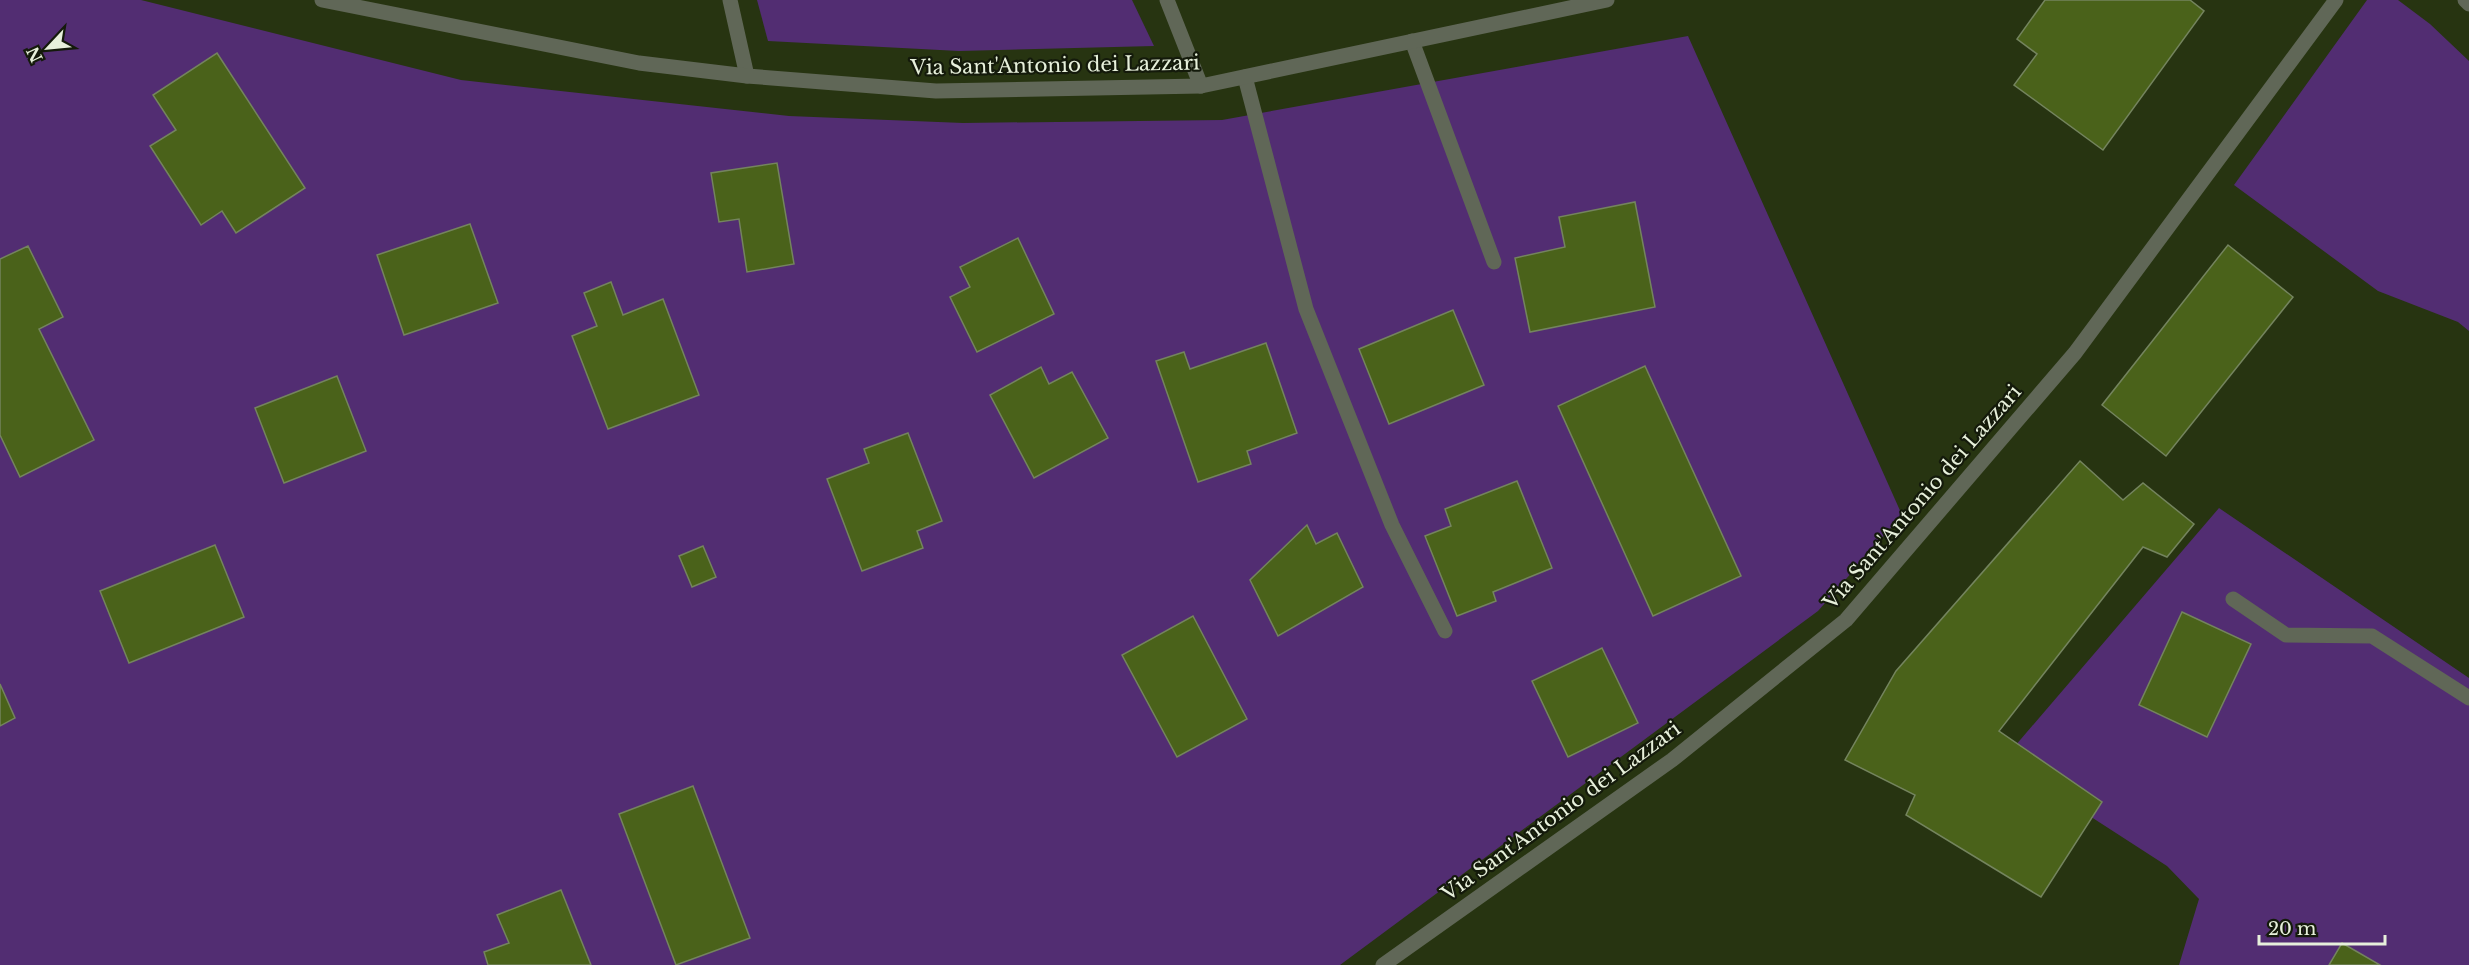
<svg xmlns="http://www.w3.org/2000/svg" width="2469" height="965" viewBox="0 0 2469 965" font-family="'Libre Baskerville',serif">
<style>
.green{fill:#522d72}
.building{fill:#4a621a;stroke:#74845e;stroke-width:1.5}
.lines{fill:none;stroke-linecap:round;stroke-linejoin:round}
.service{stroke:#606757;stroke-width:15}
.minor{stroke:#606757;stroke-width:15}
.tertiary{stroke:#606757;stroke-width:15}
.labels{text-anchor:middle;stroke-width:4.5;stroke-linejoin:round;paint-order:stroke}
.street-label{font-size:20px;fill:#e7f0db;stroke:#141a0b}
</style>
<rect width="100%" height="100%" fill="#273411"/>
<g class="green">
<path d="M0 0H141L461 80 789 116 963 123 1222 120 1688 36 1902 515 1818 611 1340 965H0Z"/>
<path d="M757 0H1132L1154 46 959 51 768 41Z"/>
<path d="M2367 0H2398L2430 24 2469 61V331L2458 322 2378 291 2234 185Z"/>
<path d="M2219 508 2469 678V965H2179L2199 899 2167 866 2003 760Z"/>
</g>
<g class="building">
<path d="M2045 0H2190L2204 11 2103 150 2014 85 2037 54 2017 39Z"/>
<path d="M217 53 305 188 236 233 222 211 201 225 150 146 176 130 153 95Z"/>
<path d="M777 163 794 264 747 272 739 219 719 222 711 173Z"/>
<path d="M1635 202 1655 307 1530 332 1515 258 1565 247 1559 217Z"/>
<path d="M470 224 498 303 404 335 377 255Z"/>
<path d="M1018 238 1054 314 977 352 950 297 970 287 960 267Z"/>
<path d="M2228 245 2293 297 2166 456 2102 405Z"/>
<path d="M28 246 63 317 39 329 94 440 20 477 0 435V259Z"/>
<path d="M611 282 623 315 663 299 699 395 608 429 572 336 597 326 584 293Z"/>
<path d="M1453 310 1484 385 1389 424 1359 349Z"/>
<path d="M1266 343 1297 433 1247 451 1251 464 1198 482 1156 361 1184 352 1190 369Z"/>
<path d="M1645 366 1741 576 1653 616 1558 406Z"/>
<path d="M1041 367 1049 384 1072 372 1108 438 1034 478 990 395Z"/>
<path d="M337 376 366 451 284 483 255 408Z"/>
<path d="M908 433 942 521 917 531 923 548 862 571 827 479 869 463 864 449Z"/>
<path d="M2080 461 2123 500 2143 483 2194 524 2167 557 2143 547 1999 731 2102 802 2041 897 1906 815 1915 795 1845 760 1896 671Z"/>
<path d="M1517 481 1552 568 1493 592 1496 601 1457 616 1425 536 1451 526 1445 509Z"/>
<path d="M1307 525 1316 544 1337 533 1363 587 1278 636 1250 580Z"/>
<path d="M215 545 244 617 129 663 100 591Z"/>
<path d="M703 546 716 577 692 587 679 556Z"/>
<path d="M2182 612 2251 644 2207 737 2139 705Z"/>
<path d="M1193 616 1247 719 1177 757 1122 655Z"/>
<path d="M1602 648 1638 723 1568 757 1532 681Z"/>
<path d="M0 684 15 718 0 726Z"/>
<path d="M693 786 750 938 676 965 619 814Z"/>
<path d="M561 890 591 965H488L484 952 509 943 497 915Z"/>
<path d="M2342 943 2380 965H2329Z"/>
</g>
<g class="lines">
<g class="service">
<path d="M1167 0 1201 86"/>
<path d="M1412 41 1494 262"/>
<path d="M1245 77 1306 309 1392 525 1445 631"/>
<path d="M2233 599 2286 635 2372 636 2469 698"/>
</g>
<g class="minor">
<path d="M730 0 747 76"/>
<path d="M1383 965 1672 760 1846 620 2075 353 2336 0"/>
</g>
<g class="tertiary">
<path d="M322 0 639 63 747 76 936 91 1201 86 1607 0"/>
<path d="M2465 0 2469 4"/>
</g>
</g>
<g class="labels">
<g class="street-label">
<text transform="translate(1055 65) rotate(-1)" y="7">Via Sant'Antonio dei Lazzari</text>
<text transform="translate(1922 497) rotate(-49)" y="7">Via Sant'Antonio dei Lazzari</text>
<text transform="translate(1561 811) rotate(-36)" y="7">Via Sant'Antonio dei Lazzari</text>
</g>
</g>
<g transform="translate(48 48) rotate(244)" stroke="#141a0b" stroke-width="4.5" paint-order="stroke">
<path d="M0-4.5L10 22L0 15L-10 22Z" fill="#e7f0db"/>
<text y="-9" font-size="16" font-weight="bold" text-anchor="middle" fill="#e7f0db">N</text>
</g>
<path d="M2259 935v9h126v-9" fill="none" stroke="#e7f0db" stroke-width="3"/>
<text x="2268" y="935" font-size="18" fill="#e7f0db" stroke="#141a0b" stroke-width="4.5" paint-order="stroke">20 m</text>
</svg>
